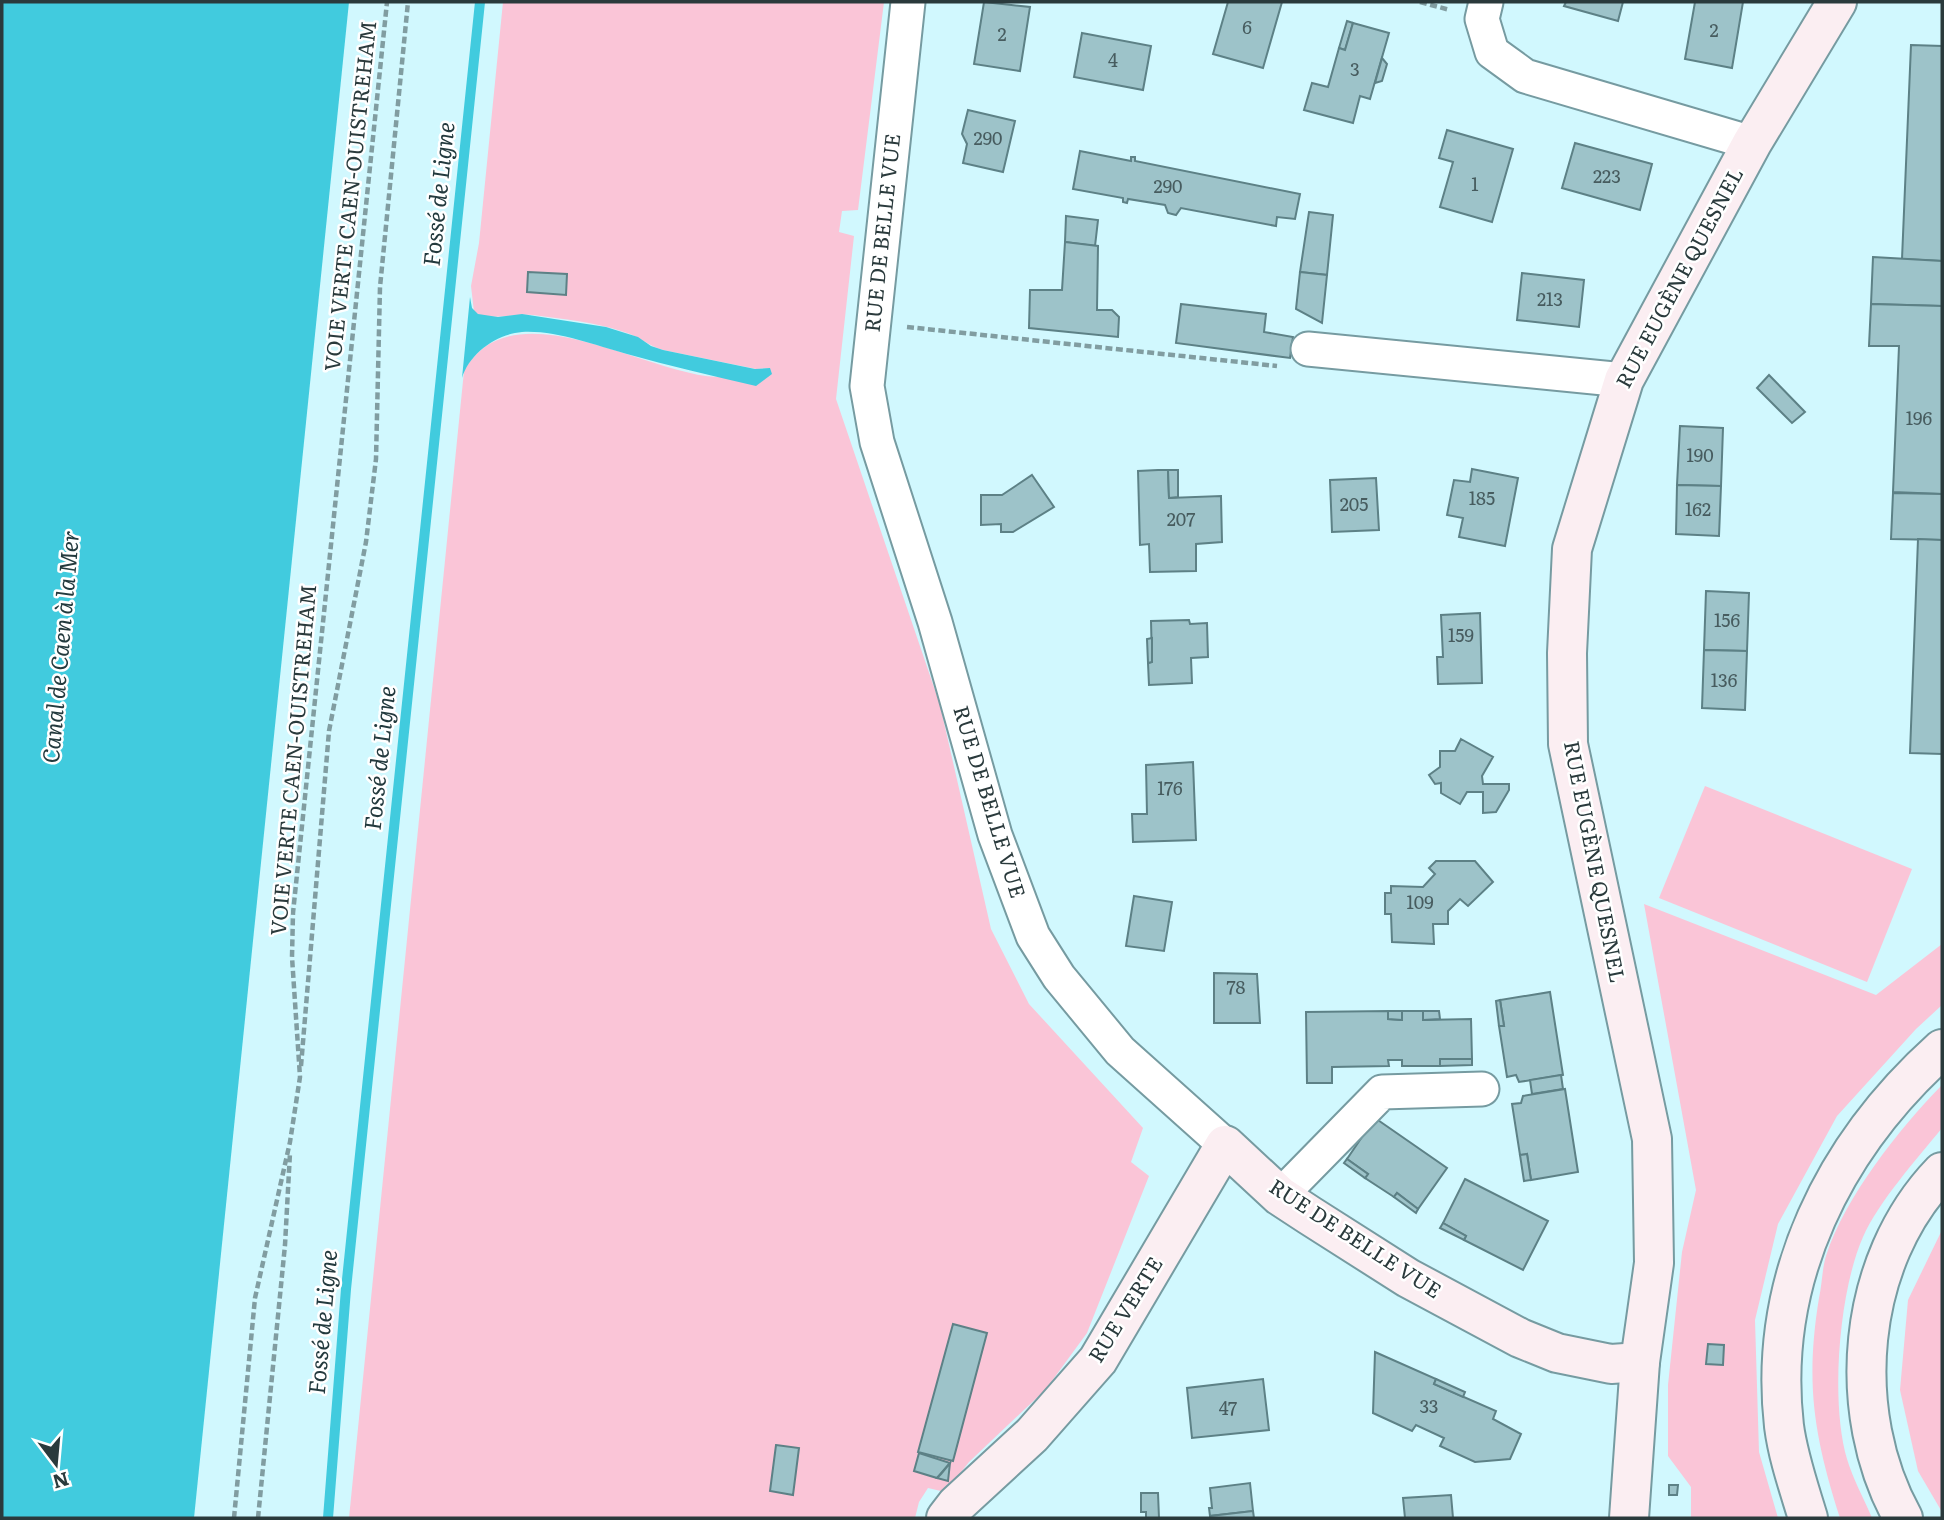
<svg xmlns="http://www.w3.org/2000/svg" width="1944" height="1520" viewBox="0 0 1944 1520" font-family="Literata,serif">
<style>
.green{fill:#fac5d7}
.water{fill:#41cbde}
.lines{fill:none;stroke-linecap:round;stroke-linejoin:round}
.stream{stroke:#41cbde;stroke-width:10}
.building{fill:#9dc3c9;stroke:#5d8186;stroke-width:2}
.street-casing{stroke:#769ba1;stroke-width:37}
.secondary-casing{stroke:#769ba1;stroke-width:42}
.path{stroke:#819da1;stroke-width:4.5;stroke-dasharray:7 3.5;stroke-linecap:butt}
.street{stroke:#fff;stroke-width:33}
.secondary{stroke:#fbeef2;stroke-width:38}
.labels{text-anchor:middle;stroke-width:5;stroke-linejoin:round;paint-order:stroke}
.number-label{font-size:18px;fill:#475c5f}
.street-label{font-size:21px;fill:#2a3a3c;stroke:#fff}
.water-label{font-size:23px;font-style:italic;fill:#233a3e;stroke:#fff}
</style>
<rect width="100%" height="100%" fill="#d1f8fe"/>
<g class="green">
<path d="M503 2H884L858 210 842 211 839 232 854 236 836 399 940 705 991 929 1029 1004 1143 1128 1131 1162 1149 1176 1087 1333 1046 1389 969 1462 945 1492 928 1488 919 1502 915 1518H349L464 371C511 285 646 374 717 377 733 377 753 371 770 368L756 369 663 350C648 346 639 336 624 332 595 322 563 319 533 315 514 313 490 322 474 312L471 286 479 243Z"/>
<path d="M1705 786 1912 869 1867 982 1659 898Z"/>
<path d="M1644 904 1876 995 1942 944V1005L1916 1029 1837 1116 1778 1224 1755 1320 1759 1452 1778 1518H1691V1487L1668 1456V1385L1682 1252 1696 1190Z"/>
<path d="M1942 1085V1128C1917 1159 1879 1201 1863 1237 1839 1291 1830 1402 1847 1459 1853 1479 1864 1499 1872 1518H1840C1814 1436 1805 1384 1819 1298 1822 1285 1822 1269 1826 1256 1845 1197 1899 1129 1942 1085Z"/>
<path d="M1942 1230V1512L1918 1471 1900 1390 1908 1300Z"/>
</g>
<g class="water">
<path d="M2 2H349L194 1518H2Z"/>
<path d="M470 297 472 308 478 314 498 317 522 314 606 327 638 337 651 346 663 350 755 369 770 368 772 374 756 386C713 376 670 366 627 354 594 345 556 330 522 332 496 334 469 354 462 378Z"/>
</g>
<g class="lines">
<path class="stream" d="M328 1518 346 1289 480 2"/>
</g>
<g class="building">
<path d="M984 2 1030 7 1020 71 974 64Z"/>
<path d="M1228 2H1282L1263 68 1213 54Z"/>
<path d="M1566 2H1623L1618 21 1564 6Z"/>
<path d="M1695 2H1743L1732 68 1685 59Z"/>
<path d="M1347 21 1353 23 1345 50 1339 48Z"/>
<path d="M1353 23 1389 33 1370 99 1360 96 1353 123 1304 110 1312 83 1328 87 1339 48 1345 50Z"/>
<path d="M1082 33 1151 46 1143 90 1074 77Z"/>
<path d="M1911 45 1942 46V261L1902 259Z"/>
<path d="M1382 58 1387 64 1382 81 1375 83Z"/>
<path d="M968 110 1015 121 1003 172 963 163 967 144 962 134Z"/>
<path d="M1447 130 1513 149 1492 222 1440 207 1453 162 1439 158Z"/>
<path d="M1575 143 1652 164 1640 210 1562 188Z"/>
<path d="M1080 151 1131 161V157H1135V161L1300 194 1295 219 1277 217 1276 226 1181 208 1176 215 1168 213 1165 205 1128 199 1127 203 1123 202V198L1073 189Z"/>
<path d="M1309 212 1333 215 1327 275 1300 272Z"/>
<path d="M1066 216 1098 220 1095 246 1065 242Z"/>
<path d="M1065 242 1098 246 1097 310H1112L1119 317 1118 337 1029 328 1030 290H1062Z"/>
<path d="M1873 257 1942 261V306L1871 304Z"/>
<path d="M528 272 567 274 566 295 527 292Z"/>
<path d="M1300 272 1327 275 1322 323 1296 309Z"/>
<path d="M1522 273 1584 280 1579 327 1517 320Z"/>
<path d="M1181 304 1266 314 1264 332 1293 337 1290 358 1176 343Z"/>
<path d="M1871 304 1942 306V494L1893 492 1899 346H1869Z"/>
<path d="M1769 375 1805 412 1792 423 1757 388Z"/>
<path d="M1680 426 1723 428 1721 486 1677 485Z"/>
<path d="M1472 469 1518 478 1505 546 1459 537 1463 518 1447 515 1454 480 1470 482Z"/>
<path d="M1158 470H1168L1169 498 1221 496 1222 542 1196 544V571L1150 572 1149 544 1140 545 1138 471Z"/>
<path d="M1168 470H1178V497L1169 498Z"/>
<path d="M1032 475 1054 507 1013 532H1001V524L981 525V495H1002Z"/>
<path d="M1376 478 1379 530 1332 532 1330 480Z"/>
<path d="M1677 485 1721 486 1719 536 1676 534Z"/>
<path d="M1893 493 1942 494V540L1891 539Z"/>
<path d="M1918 539 1942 540V754L1910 753Z"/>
<path d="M1706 591 1749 593 1747 651 1704 650Z"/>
<path d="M1480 613 1482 683 1438 684 1437 657H1443L1441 615Z"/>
<path d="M1189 620 1190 624 1207 623 1208 657 1191 658 1192 683 1149 685 1148 663 1152 662 1151 621Z"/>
<path d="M1152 638V662L1148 663 1147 639Z"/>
<path d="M1704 650 1747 651 1745 710 1702 708Z"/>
<path d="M1461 739 1493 757 1482 776 1483 784H1509V790L1496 812 1483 813V792H1467L1460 804 1441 793V783L1435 784 1429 775 1440 767V751H1455Z"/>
<path d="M1193 762 1196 840 1133 842 1132 814H1147L1146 765Z"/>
<path d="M1436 861H1475L1493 882 1468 906 1460 899 1448 911V924H1433L1434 944 1392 942 1391 914H1385V893H1391V886L1423 887 1435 874 1429 868Z"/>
<path d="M1134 896 1172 902 1164 951 1126 946Z"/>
<path d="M1214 973 1257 974 1260 1023H1214Z"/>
<path d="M1550 992 1563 1075 1519 1082 1516 1075 1507 1077 1499 1026H1504L1500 1000Z"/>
<path d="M1500 1000 1504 1026H1499L1496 1001Z"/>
<path d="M1388 1011V1019L1402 1020V1011H1423V1020L1471 1019 1472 1059H1440V1066H1402V1060H1388L1389 1066 1332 1067V1083H1307L1306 1012Z"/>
<path d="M1388 1011H1402V1020L1388 1019Z"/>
<path d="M1423 1011H1439L1440 1019 1423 1020Z"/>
<path d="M1440 1059H1472V1065L1440 1066Z"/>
<path d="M1561 1075 1563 1089 1532 1094 1530 1080Z"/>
<path d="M1565 1089 1578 1172 1531 1180 1527 1154 1520 1155 1512 1104 1521 1103 1523 1096Z"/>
<path d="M1375 1118 1447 1168 1418 1209 1397 1193 1394 1197 1365 1178 1368 1174 1347 1159Z"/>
<path d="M1527 1154 1531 1180 1524 1181 1520 1155Z"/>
<path d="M1347 1159 1368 1174 1365 1178 1344 1163Z"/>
<path d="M1465 1179 1548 1221 1523 1270 1464 1240 1466 1236 1443 1223Z"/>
<path d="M1397 1193 1418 1209 1416 1213 1394 1197Z"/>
<path d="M1443 1223 1466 1236 1464 1240 1440 1228Z"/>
<path d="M953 1324 987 1333 953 1461 918 1452Z"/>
<path d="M1708 1344 1724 1345 1723 1365 1706 1364Z"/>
<path d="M1375 1352 1436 1379 1434 1384 1496 1411 1493 1419 1521 1434 1510 1459 1475 1462 1440 1446 1444 1438 1416 1425 1412 1431 1373 1413Z"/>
<path d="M1263 1379 1269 1430 1192 1438 1187 1388Z"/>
<path d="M1436 1379 1465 1392 1463 1397 1434 1384Z"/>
<path d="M776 1445 799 1448 793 1495 770 1491Z"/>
<path d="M919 1453 950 1463 937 1478 914 1471Z"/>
<path d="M950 1463 948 1481 937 1478 941 1474Z"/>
<path d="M1250 1483 1253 1511 1210 1516 1209 1508H1212L1210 1488Z"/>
<path d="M1669 1485H1678L1677 1495H1669Z"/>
<path d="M1141 1493H1158L1159 1518H1146V1512H1141Z"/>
<path d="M1451 1495 1453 1518H1405L1403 1498Z"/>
<path d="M1253 1511 1254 1518H1210V1516Z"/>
</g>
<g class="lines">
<defs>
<g id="street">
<path d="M908 2 867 386 877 442 935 622 995 835 1033 936 1059 977 1120 1051 1225 1145"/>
<path d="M1486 2 1482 19 1492 52 1525 76 1752 143"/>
<path d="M1308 349 1624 380"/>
<path d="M1280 1196 1382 1092 1482 1089"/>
</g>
<g id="secondary">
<path d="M946 1518 956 1505 1032 1435 1098 1360 1225 1145 1280 1196 1309 1215 1408 1278 1520 1338 1557 1353 1611 1364 1640 1362"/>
<path d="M1629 1518 1640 1362 1654 1263 1652 1139 1568 744 1567 653 1572 549 1624 380 1752 143 1837 2"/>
<path d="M1808 1518C1799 1488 1788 1457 1784 1426 1767 1278 1835 1145 1942 1049"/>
<path d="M1903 1518C1844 1412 1856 1261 1942 1172"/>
</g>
</defs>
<use href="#street" class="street-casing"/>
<use href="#secondary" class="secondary-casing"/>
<g class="path">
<path d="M1420 2 1450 10"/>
<path d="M907 327 1277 366"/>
<path d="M301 1066 329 731 366 542 376 459 380 287 408 2"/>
<path d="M234 1518 255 1298 290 1142 300 1077 292 957 293 913 387 2"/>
<path d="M258 1518 285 1245 290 1153"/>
</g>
<use href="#street" class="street"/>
<use href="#secondary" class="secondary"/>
</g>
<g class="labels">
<g class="number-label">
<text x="1247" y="34">6</text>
<text x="1714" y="37">2</text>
<text x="1002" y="41">2</text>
<text x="1113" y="67">4</text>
<text x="1355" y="76">3</text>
<text x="988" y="145">290</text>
<text x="1607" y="183">223</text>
<text x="1475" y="191">1</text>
<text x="1168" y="193">290</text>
<text x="1550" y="306">213</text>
<text x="1919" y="425">196</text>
<text x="1700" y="462">190</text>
<text x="1482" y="505">185</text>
<text x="1354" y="511">205</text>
<text x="1698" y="516">162</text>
<text x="1181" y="526">207</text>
<text x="1727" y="627">156</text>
<text x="1461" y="642">159</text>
<text x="1724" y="687">136</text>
<text x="1170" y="795">176</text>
<text x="1420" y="909">109</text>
<text x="1236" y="994">78</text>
<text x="1429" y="1413">33</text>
<text x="1228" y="1415">47</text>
</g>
<g class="street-label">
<text transform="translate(351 196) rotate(-84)" y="7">VOIE VERTE CAEN-OUISTREHAM</text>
<text transform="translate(883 233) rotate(-84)" y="7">RUE DE BELLE VUE</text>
<text transform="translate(1680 278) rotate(-62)" y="7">RUE EUGÈNE QUESNEL</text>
<text transform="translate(294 760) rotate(-85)" y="7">VOIE VERTE CAEN-OUISTREHAM</text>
<text transform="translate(989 802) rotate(73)" y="7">RUE DE BELLE VUE</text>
<text transform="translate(1594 862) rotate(79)" y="7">RUE EUGÈNE QUESNEL</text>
<text transform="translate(1355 1239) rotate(33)" y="7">RUE DE BELLE VUE</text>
<text transform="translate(1126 1310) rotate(-58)" y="7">RUE VERTE</text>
</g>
<g class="water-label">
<text transform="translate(439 194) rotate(-84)" y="8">Fossé de Ligne</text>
<text transform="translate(61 647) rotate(-85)" y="8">Canal de Caen à la Mer</text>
<text transform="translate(380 758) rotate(-84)" y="8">Fossé de Ligne</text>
<text transform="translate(323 1322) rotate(-85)" y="8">Fossé de Ligne</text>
</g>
</g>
<rect width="1944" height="1520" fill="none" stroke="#2a3a3c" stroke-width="7"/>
<g transform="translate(56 1464) rotate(164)" stroke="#ffffff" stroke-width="5" paint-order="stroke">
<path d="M0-5L12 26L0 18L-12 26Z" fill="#2a3a3c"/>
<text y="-10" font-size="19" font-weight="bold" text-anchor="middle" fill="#2a3a3c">N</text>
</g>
</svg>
